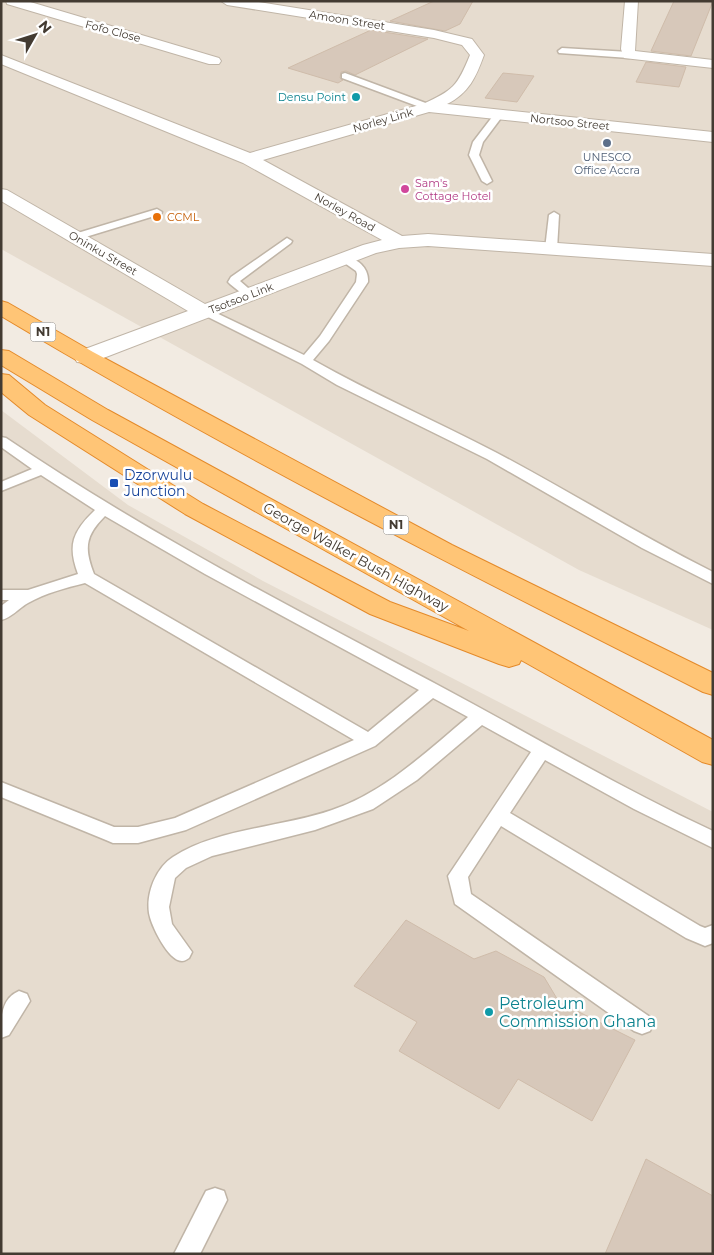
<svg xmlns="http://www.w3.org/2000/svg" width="714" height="1255" viewBox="0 0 714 1255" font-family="Montserrat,sans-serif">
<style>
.residential{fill:#e6dccf}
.building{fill:#d7c8ba;stroke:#cfbcaa}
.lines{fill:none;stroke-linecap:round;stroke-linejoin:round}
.service-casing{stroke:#c0b5a7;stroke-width:3}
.minor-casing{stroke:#c0b5a7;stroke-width:2}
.trunk-casing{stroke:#e48a2a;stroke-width:2}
.service{fill:#fff;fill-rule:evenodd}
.minor{fill:#fff;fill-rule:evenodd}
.trunk{fill:#ffc576;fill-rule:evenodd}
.culture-dot{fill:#0f9aa8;stroke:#fff;stroke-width:2}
.service-dot{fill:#5c6f8a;stroke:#fff;stroke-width:2}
.hotel-dot{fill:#d1479c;stroke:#fff;stroke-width:2}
.food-dot{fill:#e8710a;stroke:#fff;stroke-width:2}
.transit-dot{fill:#1a4fb4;stroke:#fff;stroke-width:2}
.labels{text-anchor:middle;stroke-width:5;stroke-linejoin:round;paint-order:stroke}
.far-street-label{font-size:11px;fill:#433b32;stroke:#fff}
.far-culture-label{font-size:11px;fill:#0d838f;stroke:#fff;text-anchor:end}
.far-service-label{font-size:11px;fill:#4e5e75;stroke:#fff}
.far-hotel-label{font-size:11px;fill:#b23c85;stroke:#fff;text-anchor:start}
.far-food-label{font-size:11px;fill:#c56008;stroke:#fff;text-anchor:start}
.shield{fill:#fff;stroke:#7b7670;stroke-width:1}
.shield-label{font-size:12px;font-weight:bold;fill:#433b32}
.transit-label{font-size:14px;fill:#164399;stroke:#fff;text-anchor:start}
.street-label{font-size:14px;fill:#433b32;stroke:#fff}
.near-culture-label{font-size:16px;fill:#0d838f;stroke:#fff;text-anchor:start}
</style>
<rect width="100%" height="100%" fill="#f2ebe2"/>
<g class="residential">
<path d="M1 1H713V630L579 570 1 249Z"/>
<path d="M1 410 128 505 263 581 713 812V1254H1Z"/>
</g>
<g class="building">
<path d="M434 1H473L460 24 445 31 390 21Z"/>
<path d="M674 1H713L691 56 651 51Z"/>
<path d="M371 30 428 39 355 75 346 71 341 72 340 78 343 80 338 83 288 68Z"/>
<path d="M646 62 686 67 679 87 636 82Z"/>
<path d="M503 73 534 76 517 102 485 98Z"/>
<path d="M406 920 474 959 496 951 544 977 559 1002 635 1040 592 1121 518 1079 499 1109 399 1051 417 1022 354 986Z"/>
<path d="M646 1159 713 1196V1254H605Z"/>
</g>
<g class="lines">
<defs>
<g id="service">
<path d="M562 48 629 52 633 55 629 58 559 53 558 51Z"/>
<path d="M345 73 431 105 433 107 431 109H425L342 78V74Z"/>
<path d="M499 111 504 114 483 142 479 155 492 181 487 184 482 181 469 155 473 142 496 112Z"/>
<path d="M157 209 162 212 161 214 79 239H71L70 237 71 235Z"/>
<path d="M554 212 559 215 557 249 551 252 545 249 549 215Z"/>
<path d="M287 238 292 241 291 243 240 281 255 294 253 296H245L230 284 228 282 231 277Z"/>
<path d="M345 256C358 259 369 268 368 282L329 341 313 360C373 394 436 421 497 453 569 491 639 535 713 572V584L642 548 487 459 337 385 302 364 198 312 200 309H208L304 355 320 336 356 282 357 274 356 271 339 259Z"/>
<path d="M1 437 6 438C143 531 290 607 436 684 528 733 618 787 713 831V848L634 809 545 760 510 813 700 926 705 928 713 925V943L705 946 686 938 501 826 468 877 471 894 650 1017 653 1024 650 1031 642 1034 634 1031 455 904 448 876 531 752 482 725 417 780 373 809 315 830 212 856 186 868 175 878 169 907 172 924 192 952 189 958C187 959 185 961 182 961 168 961 151 925 149 913 146 893 156 868 173 857 215 829 283 827 332 810 385 792 426 752 468 717L433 698 375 746 186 830 138 843H113L106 840 1 797V782L114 827H138L175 818 354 740 85 583C65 588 46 593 28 603 19 608 11 618 1 620V606L9 600H1V590H28L78 574C67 545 73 531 95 510L41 475 1 491V482L32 469 1 447ZM105 516 205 574 419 690 368 732 94 574C84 548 85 536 105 516Z"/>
<path d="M19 991 27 994 30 1001 9 1035 1 1038C1 1020 0 999 19 991Z"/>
<path d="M215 1188 224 1191 227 1200 200 1254H174L206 1191Z"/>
</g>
<g id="minor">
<path d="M6 1H27L219 58 221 61 219 64H209L7 4Z"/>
<path d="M221 1H253L434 30 472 39 484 55C476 77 469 93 447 104L713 132V142L429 112 263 160 402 236 428 234 713 254V266L428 246 399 248 376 253 93 362 85 363 77 362 74 357 77 352 188 311 1 201V189L7 190 205 304 363 245 382 240 243 163 1 64V55L250 153 423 104C453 90 457 87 470 55L462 45 434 38 227 5Z"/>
<path d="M625 1H638L635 51 713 60V68L624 58 621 49Z"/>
</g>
<g id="trunk">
<path d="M1 301 8 303 93 352 452 545 713 673V695L703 692C466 573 229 452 1 316Z"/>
<path d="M1 350 9 351 108 410 713 740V765L702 762 521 660 519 664 509 667 499 664 370 614 185 514 29 415 1 392V374L9 375 45 405 203 504 390 602 469 631 92 420 1 365Z"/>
</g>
</defs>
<use href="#service" class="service-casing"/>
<use href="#minor" class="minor-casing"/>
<use href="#trunk" class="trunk-casing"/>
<use href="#service" class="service"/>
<use href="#minor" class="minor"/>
<use href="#trunk" class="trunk"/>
</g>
<g class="culture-dot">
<circle cx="356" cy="97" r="5"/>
<circle cx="489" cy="1012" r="5"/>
</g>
<circle class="service-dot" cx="607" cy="143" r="5"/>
<circle class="hotel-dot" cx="405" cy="189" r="5"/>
<circle class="food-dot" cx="157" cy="217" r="5"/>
<rect class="transit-dot" x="109" y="478" width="10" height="10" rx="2.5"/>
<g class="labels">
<g class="far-street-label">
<text transform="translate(347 20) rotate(9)" y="4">Amoon Street</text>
<text transform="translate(113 31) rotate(15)" y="4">Fofo Close</text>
<text transform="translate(383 120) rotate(-16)" y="4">Norley Link</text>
<text transform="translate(570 122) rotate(6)" y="4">Nortsoo Street</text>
<text transform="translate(345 212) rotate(29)" y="4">Norley Road</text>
<text transform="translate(103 253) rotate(30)" y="4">Oninku Street</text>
<text transform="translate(241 298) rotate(-21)" y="4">Tsotsoo Link</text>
</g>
<g class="far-culture-label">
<text x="346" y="101">Densu Point</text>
</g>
<g class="far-service-label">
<text x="607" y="161">UNESCO<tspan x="607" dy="13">Office Accra</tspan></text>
</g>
<g class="far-hotel-label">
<text x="415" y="187">Sam's<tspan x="415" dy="13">Cottage Hotel</tspan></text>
</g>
<g class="far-food-label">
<text x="167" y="221">CCML</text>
</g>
<g class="shield">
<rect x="30.5" y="322.5" width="25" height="19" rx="4"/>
<rect x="383.5" y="515.5" width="25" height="19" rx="4"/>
</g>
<g class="shield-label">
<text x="43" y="336">N1</text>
<text x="396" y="529">N1</text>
</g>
<g class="transit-label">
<text x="124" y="480">Dzorwulu<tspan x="124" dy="16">Junction</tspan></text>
</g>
<g class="street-label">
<text transform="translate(356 557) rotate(29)" y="5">George Walker Bush Highway</text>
</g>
<g class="near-culture-label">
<text x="499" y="1009">Petroleum<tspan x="499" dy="18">Commission Ghana</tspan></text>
</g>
</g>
<rect width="714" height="1255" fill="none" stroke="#433b32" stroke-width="5"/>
<g transform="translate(35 35) rotate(51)" stroke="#ffffff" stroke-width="4" paint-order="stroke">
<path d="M0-4L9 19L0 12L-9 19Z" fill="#433b32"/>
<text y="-8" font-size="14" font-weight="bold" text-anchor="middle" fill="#433b32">N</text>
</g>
</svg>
